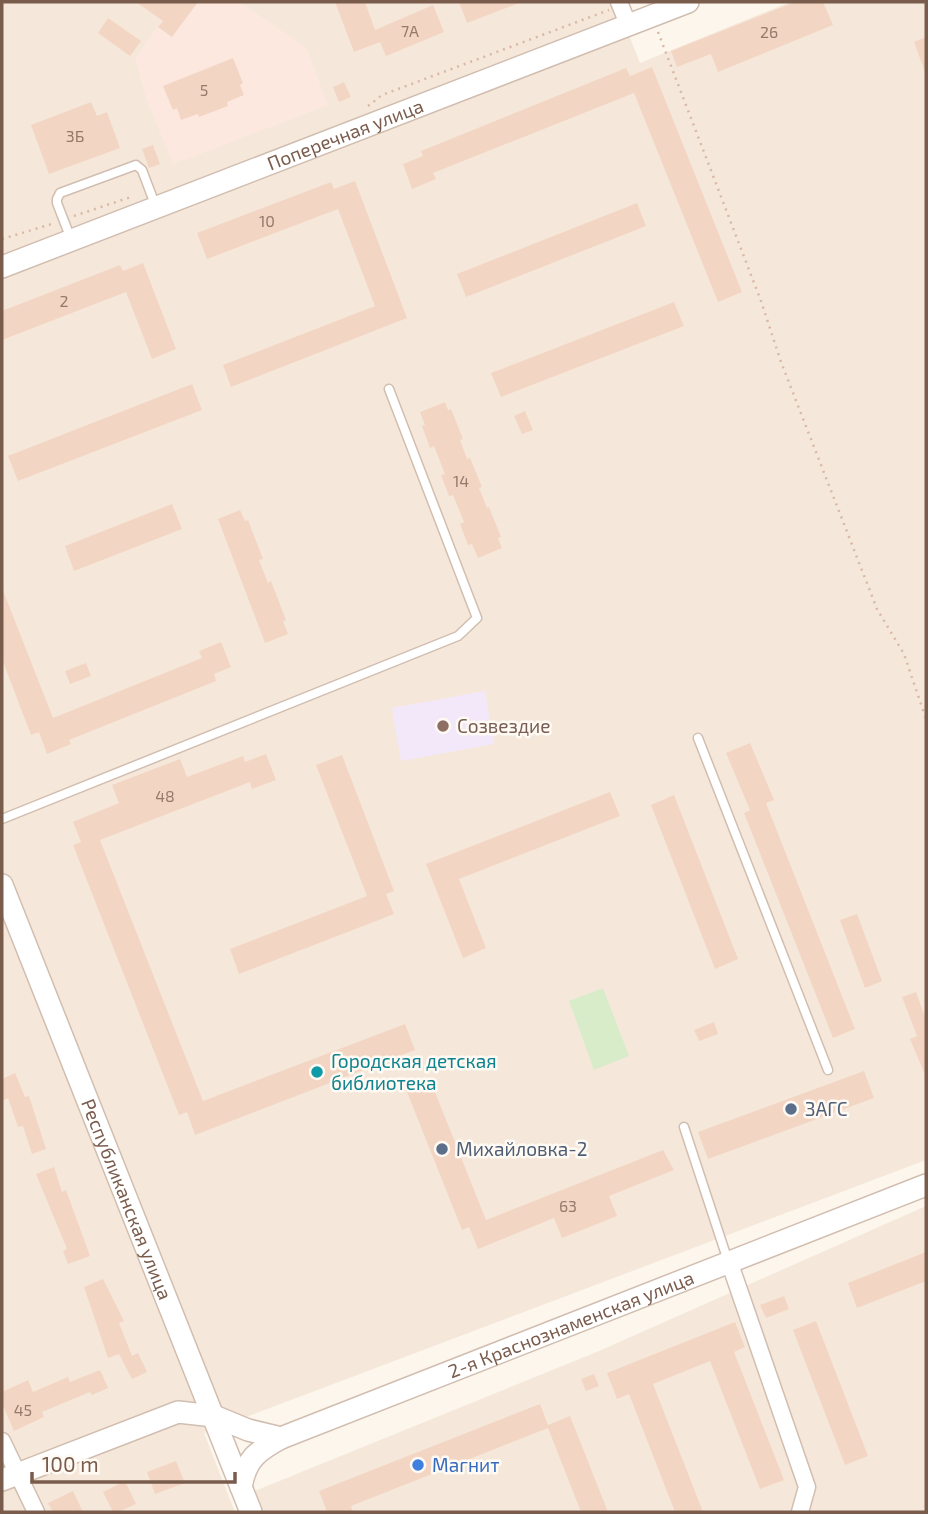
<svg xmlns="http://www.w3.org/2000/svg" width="928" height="1514" viewBox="0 0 928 1514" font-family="'Exo 2',sans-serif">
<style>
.residential{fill:#f5e8da}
.commercial{fill:#fde8e0}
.education{fill:#f3e8fa}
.green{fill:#d8ecc9}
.building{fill:#f3d5c3}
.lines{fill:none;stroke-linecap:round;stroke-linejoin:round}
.service-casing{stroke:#d1beb0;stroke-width:11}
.minor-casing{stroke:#d1beb0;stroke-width:19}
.tertiary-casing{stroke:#d1beb0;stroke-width:24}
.path{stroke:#d9b8a5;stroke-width:2.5;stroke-dasharray:2 5;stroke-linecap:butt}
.service{stroke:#fff;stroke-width:8}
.minor{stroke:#fff;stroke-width:16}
.tertiary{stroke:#fff;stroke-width:21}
.education-dot{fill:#8d6e63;stroke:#fffaf3;stroke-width:2.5}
.culture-dot{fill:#0f9aa8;stroke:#fffaf3;stroke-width:2.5}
.service-dot{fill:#5c6f8a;stroke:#fffaf3;stroke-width:2.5}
.shop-dot{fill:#3f7fe0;stroke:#fffaf3;stroke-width:2.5}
.labels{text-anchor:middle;stroke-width:5;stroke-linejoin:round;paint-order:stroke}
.number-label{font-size:16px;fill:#987a6a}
.street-label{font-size:19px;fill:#7a5c4d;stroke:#fffaf3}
.education-label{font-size:19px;fill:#785e54;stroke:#fffaf3;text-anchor:start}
.culture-label{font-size:19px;fill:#0d838f;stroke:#fffaf3;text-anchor:start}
.service-label{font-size:19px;fill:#4e5e75;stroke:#fffaf3;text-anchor:start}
.shop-label{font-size:19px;fill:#366cbe;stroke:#fffaf3;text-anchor:start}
</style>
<rect width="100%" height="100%" fill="#fdf6ec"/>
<g class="residential">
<path d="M2 2H616L640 63 790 2H926V1160L204 1433 235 1512H2Z"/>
<path d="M926 1206V1512H252L245 1495 599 1351Z"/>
</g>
<path class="commercial" d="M176 2H240L306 48 328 105 173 164 146 97 135 58Z"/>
<path class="education" d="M485 691 494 744 401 761 392 708Z"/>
<path class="green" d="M603 988 629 1056 594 1070 569 1001Z"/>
<g class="building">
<path d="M136 2H198L172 37 158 27 163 21Z"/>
<path d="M335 2H365L375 30 433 5 444 32 386 56 380 42 354 52Z"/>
<path d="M459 2H519V3L467 23Z"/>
<path d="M795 2H823L833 25 718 72 711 54 677 67 671 51Z"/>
<path d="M108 18 141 41 130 56 98 33Z"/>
<path d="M926 37V72H925L914 42Z"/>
<path d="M233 58 243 83 240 85 244 95 227 102 228 106 199 117 198 114 181 120 177 108 173 110 163 86Z"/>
<path d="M652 67 742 292 718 302 634 93 433 173 436 179 412 189 403 164 423 156 421 151 626 68 630 76Z"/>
<path d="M344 82 351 97 339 102 333 87Z"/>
<path d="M91 102 97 116 107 112 120 148 49 174 31 125Z"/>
<path d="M153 145 160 164 149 168 142 149Z"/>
<path d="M355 181 407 318 231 387 223 365 375 306 338 209 207 259 197 233 331 182 334 189Z"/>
<path d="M637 203 646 226 466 297 457 274Z"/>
<path d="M143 263 176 349 152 359 126 292 2 340V311L120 265 123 271Z"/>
<path d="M674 302 684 326 501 397 491 373Z"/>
<path d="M192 384 202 410 18 481 8 456Z"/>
<path d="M445 402 448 410 451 409 463 439 460 440 467 459 470 458 482 487 479 488 487 508 489 507 501 537 498 538 502 548 478 558 472 544 468 545 460 524 464 522 453 495 449 496 441 475 445 474 434 446 430 448 422 426 425 425 420 412Z"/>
<path d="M525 411 533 430 522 434 514 416Z"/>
<path d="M172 504 182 529 74 571 65 546Z"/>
<path d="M240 510 245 521 248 520 263 559 259 560 268 583 271 581 286 620 283 621 288 634 265 643 218 519Z"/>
<path d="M2 588 53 718 202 658 199 651 221 642 231 667 214 674 216 681 69 740 71 744 47 754 39 732 31 735 2 659Z"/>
<path d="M86 663 91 676 70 684 65 671Z"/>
<path d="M750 743 774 800 766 803 855 1029 833 1038 744 813 750 810 726 753Z"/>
<path d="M266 754 276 780 252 789 250 782 100 840 203 1101 405 1024 415 1050 195 1135 187 1112 179 1115 73 845 81 842 73 822 119 803 112 785 180 759 187 777 243 756 245 762Z"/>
<path d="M342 755 394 891 386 894 394 914 239 974 230 949 367 896 316 765Z"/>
<path d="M610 792 620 816 459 879 486 948 463 958 426 864Z"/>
<path d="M674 795 738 959 715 969 651 805Z"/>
<path d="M857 914 882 981 865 988 840 920Z"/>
<path d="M916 992 926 1020V1077L910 1039 917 1036 902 997Z"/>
<path d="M714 1022 718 1034 699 1041 694 1030Z"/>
<path d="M864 1071 874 1098 708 1159 698 1132Z"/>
<path d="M15 1073 25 1097 29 1096 46 1149 32 1154 23 1126 18 1127 8 1098 2 1101V1079Z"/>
<path d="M431 1082 486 1220 663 1150 674 1170 609 1196 617 1216 562 1238 554 1218 478 1249 469 1227 462 1230 407 1092Z"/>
<path d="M54 1167 62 1192 66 1190 90 1256 68 1264 63 1251 67 1249 36 1174Z"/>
<path d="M926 1252V1281L857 1308 848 1283Z"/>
<path d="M103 1279 124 1321 119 1323 132 1356 138 1353 147 1372 132 1379 119 1354 108 1358 84 1287Z"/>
<path d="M784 1296 789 1309 766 1318 760 1305Z"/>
<path d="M816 1321 868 1456 845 1465 793 1330Z"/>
<path d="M735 1322 745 1347 734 1352 784 1480 760 1489 710 1361 653 1384 703 1512H675L629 1394 617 1399 607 1373Z"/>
<path d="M100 1370 108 1388 92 1395 90 1392 42 1412 44 1417 14 1431 2 1403V1392L28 1380 33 1392 68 1377 70 1382Z"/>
<path d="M594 1374 599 1386 586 1391 581 1379Z"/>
<path d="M540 1404 548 1425 570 1416 608 1512H581L548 1428 351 1506 353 1512H327L319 1491Z"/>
<path d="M176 1461 185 1483 155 1494 147 1472Z"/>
<path d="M125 1481 136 1504 118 1512H113L103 1492Z"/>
<path d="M73 1491 83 1512H53L48 1503Z"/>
</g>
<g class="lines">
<defs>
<g id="service">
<path d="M71 239 57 203V199L60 193 136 165 142 170 156 207"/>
<path d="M698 738 828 1070"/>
<path d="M2 819 458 636 477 618 389 389"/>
<path d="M684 1127 728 1261"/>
</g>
<g id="minor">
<path d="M619 2 628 24"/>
<path d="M730 1264 807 1487 800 1512"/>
<path d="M2 1441 36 1512"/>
</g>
<g id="tertiary">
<path id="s1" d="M2 267 688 2"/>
<path id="s2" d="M2 885 251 1512"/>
<path id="s3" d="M2 1480 178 1412 214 1416 248 1430 281 1438 926 1185"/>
<path d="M241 1487C246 1459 257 1451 281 1438"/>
</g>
</defs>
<use href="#service" class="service-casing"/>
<use href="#minor" class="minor-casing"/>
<use href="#tertiary" class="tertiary-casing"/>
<g class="path">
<path d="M658 32 761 301 781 362 877 609 904 654 926 719"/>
<path d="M368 106 382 95 609 10"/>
<path d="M74 216 131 197"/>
<path d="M2 239 55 223"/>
</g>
<use href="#service" class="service"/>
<use href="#minor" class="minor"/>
<use href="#tertiary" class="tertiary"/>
</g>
<circle class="education-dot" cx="443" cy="726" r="7"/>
<circle class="culture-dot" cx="317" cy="1072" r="7"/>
<g class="service-dot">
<circle cx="791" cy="1109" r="7"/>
<circle cx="442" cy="1149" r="7"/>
</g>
<circle class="shop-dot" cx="418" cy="1465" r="7"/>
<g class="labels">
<g class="number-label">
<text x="410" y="37">7А</text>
<text x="769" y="38">26</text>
<text x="204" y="96">5</text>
<text x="75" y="142">3Б</text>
<text x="267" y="227">10</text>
<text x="64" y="307">2</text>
<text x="461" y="487">14</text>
<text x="165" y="802">48</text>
<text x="568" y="1212">63</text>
<text x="23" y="1416">45</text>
</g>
<g class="street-label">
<text dy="7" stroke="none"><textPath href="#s1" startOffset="368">Поперечная улица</textPath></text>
<text dy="7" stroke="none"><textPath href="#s2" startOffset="338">Республиканская улица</textPath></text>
<text dy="7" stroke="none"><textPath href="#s3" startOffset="607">2-я Краснознаменская улица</textPath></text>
</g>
<g class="education-label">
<text x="457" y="733">Созвездие</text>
</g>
<g class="culture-label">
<text x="331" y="1068">Городская детская<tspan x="331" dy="22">библиотека</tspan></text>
</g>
<g class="service-label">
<text x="805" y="1116">ЗАГС</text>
<text x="456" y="1156">Михайловка-2</text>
</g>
<g class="shop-label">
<text x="432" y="1472">Магнит</text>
</g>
</g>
<rect width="928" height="1514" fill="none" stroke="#7a5c4d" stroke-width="7"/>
<path d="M32 1472v10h203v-10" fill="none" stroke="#7a5c4d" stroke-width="3.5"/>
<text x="42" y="1472" font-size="21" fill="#7a5c4d" stroke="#fffaf3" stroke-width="5" paint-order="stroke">100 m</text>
</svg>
